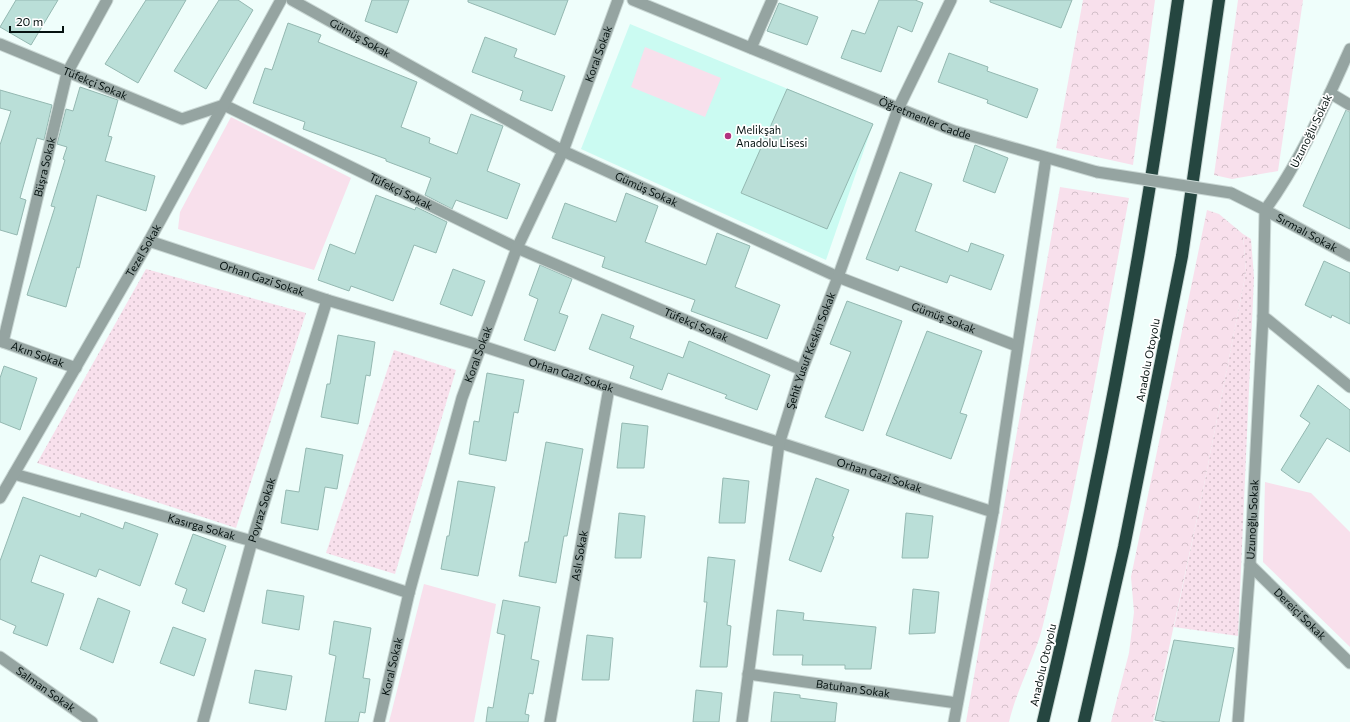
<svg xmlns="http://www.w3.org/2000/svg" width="1350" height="722" viewBox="0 0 1350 722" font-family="Commissioner,sans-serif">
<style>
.built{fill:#cbfbf2}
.grass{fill:url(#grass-dots)}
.forest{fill:url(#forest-crowns)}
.green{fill:#f8e0ec}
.building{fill:#badfd8;stroke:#94b8b1}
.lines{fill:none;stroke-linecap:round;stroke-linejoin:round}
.minor-casing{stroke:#cad8d5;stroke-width:13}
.tertiary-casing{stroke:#cad8d5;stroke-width:13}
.motorway-casing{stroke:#cad8d5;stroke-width:14}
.minor{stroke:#95a4a1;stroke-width:11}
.tertiary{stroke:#95a4a1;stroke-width:11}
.motorway{stroke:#254640;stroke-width:12}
.tertiary-bridge-casing{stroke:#cad8d5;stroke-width:13;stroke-linecap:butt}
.tertiary-bridge{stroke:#95a4a1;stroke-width:11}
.poi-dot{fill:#b13280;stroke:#fff;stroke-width:1.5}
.labels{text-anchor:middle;stroke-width:3.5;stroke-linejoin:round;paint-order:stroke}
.street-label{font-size:11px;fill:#051210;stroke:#fff}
.poi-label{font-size:11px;fill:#051210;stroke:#fff;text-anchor:start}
</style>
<defs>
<pattern id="grass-dots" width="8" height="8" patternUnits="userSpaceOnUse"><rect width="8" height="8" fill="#f8e0ec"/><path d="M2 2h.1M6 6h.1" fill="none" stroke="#d3bfc9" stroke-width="1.8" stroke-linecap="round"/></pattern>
<pattern id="forest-crowns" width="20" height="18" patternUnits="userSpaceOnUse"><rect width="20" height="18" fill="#f8e0ec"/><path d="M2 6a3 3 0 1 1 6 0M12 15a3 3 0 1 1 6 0" fill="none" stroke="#d3bfc9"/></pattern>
</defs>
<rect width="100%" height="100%" fill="#effefb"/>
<path class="built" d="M630 24 873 124 826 260 581 149Z"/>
<g class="grass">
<path d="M1243 234 1251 239 1254 277 1238 636 1174 627 1201 500 1246 272Z"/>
<path d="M146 269 306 313 236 528 37 463Z"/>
<path d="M394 350 456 370 395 574 326 553Z"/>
</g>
<g class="forest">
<path d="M1083 0H1155L1133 165 1056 148Z"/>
<path d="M1238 0H1303L1278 171 1232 179 1214 175Z"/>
<path d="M1060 187 1129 198C1102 341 1078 484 1043 625 1035 658 1017 688 1009 722H966Z"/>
<path d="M1207 210 1219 214 1243 234 1246 272 1201 500 1153 722H1111L1129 653 1134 612 1131 577Z"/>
</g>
<g class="green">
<path d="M645 47 721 78 705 117 631 87Z"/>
<path d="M231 117 351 178 314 270 178 229 180 212Z"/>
<path d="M1265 482 1311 493 1350 532V647L1263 562Z"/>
<path d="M424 584 496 604 474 722H389Z"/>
</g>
<g class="building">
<path d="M16 0H58L31 45 0 27Z"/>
<path d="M146 0H186L138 83 105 64Z"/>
<path d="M219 0H238L253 10 206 89 174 71Z"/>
<path d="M372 0H409L397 33 365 21Z"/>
<path d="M468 0H568L555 35 468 2Z"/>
<path d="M879 0H915L923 3 912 32 898 26 881 72 841 58 852 30 865 34Z"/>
<path d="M990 0H1072L1061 28 990 2Z"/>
<path d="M779 3 818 17 807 45 767 31Z"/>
<path d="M288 23 321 35 318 42 417 82 401 127 430 138 429 143 457 154 471 114 503 126 487 171 520 184 507 219 456 200 452 209 425 195 431 178 386 161V159L303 129 305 122 253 103 265 68 272 70Z"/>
<path d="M485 37 517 49 514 57 565 76 552 111 520 100 523 91 472 72Z"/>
<path d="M949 53 988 67 987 71 1038 89 1027 118 987 103 988 100 938 82Z"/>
<path d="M80 87 118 100 108 136 112 137 105 161 155 176 146 211 97 195 79 268 77 267 66 307 27 295 55 207 51 206 65 160 63 159 67 147 57 144 66 109 73 111Z"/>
<path d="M787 89 873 124 827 229 741 193Z"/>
<path d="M0 90 52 105 44 140 37 138 20 198 26 200 17 235 0 230V145L11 111 0 108Z"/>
<path d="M1346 110 1350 112V229L1303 206Z"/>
<path d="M975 145 1008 158 995 193 963 181Z"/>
<path d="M900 172 932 184 915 231 968 252 971 243 1004 255 991 290 950 275 947 283 900 266 898 271 866 259Z"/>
<path d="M626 193 658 206 645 242 706 265 717 233 750 246 735 287 780 305 767 339 691 311 695 300 602 267 605 257 552 238 565 203 616 222Z"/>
<path d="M376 195 415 210 416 207 447 222 436 253 414 245 393 301 351 286 349 291 318 280 330 244 355 254Z"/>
<path d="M1324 261 1350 273V324L1332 315 1331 318 1305 305Z"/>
<path d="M540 265 572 279 559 313 568 316 555 351 524 340 538 299 529 295Z"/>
<path d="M453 269 485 281 472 316 440 304Z"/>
<path d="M847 301 902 321 863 431 825 417 851 352 830 344Z"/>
<path d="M602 314 634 326 630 338 683 358 689 341 770 375 757 410 725 398 727 395 668 373 662 390 630 378 634 366 589 349Z"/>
<path d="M927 331 982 351 960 413 967 415 951 459 886 435Z"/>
<path d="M338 335 375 342 370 376 366 375 358 424 321 417 327 384H330Z"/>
<path d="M4 366 37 378 20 430 0 422V378Z"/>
<path d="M487 373 524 380 518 413 514 412 506 461 469 454 474 421 479 422Z"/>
<path d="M1318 385 1350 410V452L1327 438 1299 483 1281 470 1310 423 1300 416Z"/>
<path d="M622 423 648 426 644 468H617Z"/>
<path d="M546 442 583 449 567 536H564L556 583 519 576 525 542H528Z"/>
<path d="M306 448 343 455 337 489 325 487 318 530 281 523 286 490 299 492Z"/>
<path d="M723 478 749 481 745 523H719Z"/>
<path d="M816 478 849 490 832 536 834 537 821 572 789 560Z"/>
<path d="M458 481 495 487 478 576 441 569 447 536H449Z"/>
<path d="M23 497 80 517 81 513 123 529 125 522 158 534 140 586 99 569 96 577 40 555 31 582 64 594 47 646 13 633 16 626 0 619V561Z"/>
<path d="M619 513 645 516 641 558H615Z"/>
<path d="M906 513 933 516 928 558H902Z"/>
<path d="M193 534 226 546 204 612 182 603 187 589 175 584Z"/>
<path d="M708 557 735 560 727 625 731 626 727 667H700L707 602H704Z"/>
<path d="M913 589 939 592 935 633 909 634Z"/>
<path d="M267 590 304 596 299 630 262 623Z"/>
<path d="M98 598 130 611 113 663 80 649Z"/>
<path d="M503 600 540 607 531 659 539 661 533 694 529 693 525 714 529 715 528 722H486L488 707 493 708 505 635 497 633Z"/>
<path d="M777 610 804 613 803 620 876 627 871 669H845V665H802L803 655H773Z"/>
<path d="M334 621 371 628 363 678 370 679 365 713 360 712 358 722H325L336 656 329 654Z"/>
<path d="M173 627 206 639 194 676 160 663Z"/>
<path d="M587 635 613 638 609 680H582Z"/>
<path d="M1174 640 1234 648 1219 722H1166L1155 720Z"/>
<path d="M255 670 292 676 286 710 249 703Z"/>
<path d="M696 690 722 693 719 722H693Z"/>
<path d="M774 692 800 695V698L837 703 835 722H771Z"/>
</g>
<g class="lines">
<defs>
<g id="minor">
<path id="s1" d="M292 0 563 151 838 277 1017 346"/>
<path id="s2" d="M0 44 182 119 224 105 517 248 802 370"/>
<path d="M751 48 772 0"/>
<path id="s3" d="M1350 49C1325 104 1301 161 1265 210L1350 256"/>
<path d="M1330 93 1350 105"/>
<path id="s4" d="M149 241 327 300 482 346 993 512"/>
<path id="s5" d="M0 341 76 368"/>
<path id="s6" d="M3 342 67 73 107 0"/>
<path id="s7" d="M14 474 252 541 409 593"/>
<path id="s8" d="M0 498 149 241 281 0"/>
<path id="s9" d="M1250 565 1350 663"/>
<path id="s10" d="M0 657 92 722"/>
<path id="s11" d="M748 674 957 703"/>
<path id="s12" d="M203 722 252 541 327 300"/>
<path id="s13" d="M379 722 409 593 462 398 517 248 563 151 618 0"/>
<path id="s14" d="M550 722 609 388"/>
<path id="s15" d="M742 722 779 444 802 370 838 277 898 109 951 0"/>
<path d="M954 722 993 512 1046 158"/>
<path id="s16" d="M1238 722 1250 565 1263 316"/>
</g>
<g id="tertiary">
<path id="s17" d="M633 0 954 131 1097 172"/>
<path d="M1231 193 1265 210 1263 316 1350 387"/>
</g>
<g id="motorway">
<path d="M1043 722C1100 484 1144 242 1178 0"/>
<path d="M1084 722 1124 547 1182 256 1219 0"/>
</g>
</defs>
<use href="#minor" class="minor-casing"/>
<use href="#tertiary" class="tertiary-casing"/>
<use href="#motorway" class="motorway-casing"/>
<use href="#minor" class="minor"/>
<use href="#tertiary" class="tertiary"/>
<use href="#motorway" class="motorway"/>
<defs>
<path id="tertiary-bridge" d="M1097 172 1231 193"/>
</defs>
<use href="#tertiary-bridge" class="tertiary-bridge-casing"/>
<use href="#tertiary-bridge" class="tertiary-bridge"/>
</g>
<circle class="poi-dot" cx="728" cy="136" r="4"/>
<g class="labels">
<g class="street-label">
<text dy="4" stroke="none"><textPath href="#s1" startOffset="78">Gümüş Sokak</textPath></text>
<text dy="4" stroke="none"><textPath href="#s13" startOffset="705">Koral Sokak</textPath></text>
<text dy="4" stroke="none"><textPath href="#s2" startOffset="103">Tüfekçi Sokak</textPath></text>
<text dy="4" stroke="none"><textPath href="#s17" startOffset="315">Öğretmenler Cadde</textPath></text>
<text transform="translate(1311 131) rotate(-64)" y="4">Uzunoğlu Sokak</text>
<text dy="4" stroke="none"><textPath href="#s6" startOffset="180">Büşra Sokak</textPath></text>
<text dy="4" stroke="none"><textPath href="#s1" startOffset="402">Gümüş Sokak</textPath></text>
<text dy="4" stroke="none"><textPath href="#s2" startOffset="438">Tüfekçi Sokak</textPath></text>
<text dy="4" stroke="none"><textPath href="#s3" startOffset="230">Sırmalı Sokak</textPath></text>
<text dy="4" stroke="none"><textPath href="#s8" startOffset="286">Tezel Sokak</textPath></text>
<text dy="4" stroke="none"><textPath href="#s4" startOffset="119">Orhan Gazi Sokak</textPath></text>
<text dy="4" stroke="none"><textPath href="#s1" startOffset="726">Gümüş Sokak</textPath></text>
<text dy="4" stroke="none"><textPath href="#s2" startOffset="762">Tüfekçi Sokak</textPath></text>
<text dy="4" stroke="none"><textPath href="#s15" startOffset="379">Şehit Yusuf Keskin Sokak</textPath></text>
<text dy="4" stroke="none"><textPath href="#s5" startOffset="40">Akın Sokak</textPath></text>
<text dy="4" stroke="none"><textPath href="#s13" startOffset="381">Koral Sokak</textPath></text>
<text transform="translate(1148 360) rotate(-79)" y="4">Anadolu Otoyolu</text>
<text dy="4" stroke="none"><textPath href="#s4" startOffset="443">Orhan Gazi Sokak</textPath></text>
<text dy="4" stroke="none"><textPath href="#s4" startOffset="767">Orhan Gazi Sokak</textPath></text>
<text dy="4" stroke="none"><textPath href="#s12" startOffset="220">Poyraz Sokak</textPath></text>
<text dy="4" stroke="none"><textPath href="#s16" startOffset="203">Uzunoğlu Sokak</textPath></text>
<text dy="4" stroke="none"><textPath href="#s7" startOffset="195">Kasırga Sokak</textPath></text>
<text dy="4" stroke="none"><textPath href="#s14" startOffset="169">Aslı Sokak</textPath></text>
<text dy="4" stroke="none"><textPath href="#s9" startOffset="70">Dereiçi Sokak</textPath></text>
<text transform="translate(1043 665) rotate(-77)" y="4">Anadolu Otoyolu</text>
<text dy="4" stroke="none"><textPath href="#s13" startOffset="57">Koral Sokak</textPath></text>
<text dy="4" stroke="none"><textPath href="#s10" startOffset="56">Salman Sokak</textPath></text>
<text dy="4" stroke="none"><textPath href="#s11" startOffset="106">Batuhan Sokak</textPath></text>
</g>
<g class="poi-label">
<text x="736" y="134">Melikşah<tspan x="736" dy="13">Anadolu Lisesi</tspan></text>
</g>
</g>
<path d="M10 26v6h53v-6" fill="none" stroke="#051210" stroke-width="2"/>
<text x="16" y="26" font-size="12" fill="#051210" stroke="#ffffff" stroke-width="3" paint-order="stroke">20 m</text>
</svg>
